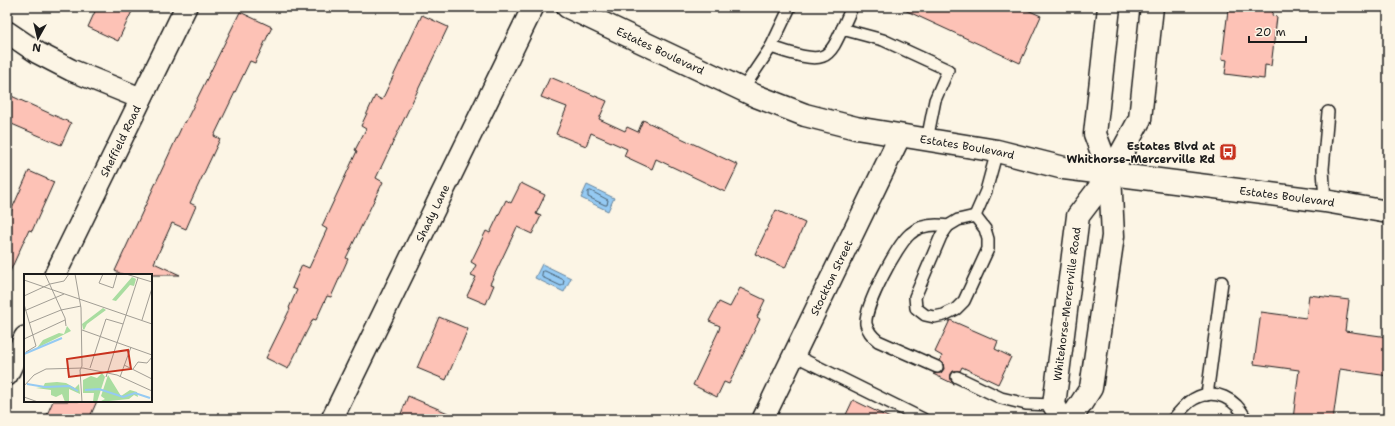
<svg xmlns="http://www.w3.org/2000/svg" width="1395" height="426" viewBox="0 0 1395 426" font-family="'Shantell Sans',sans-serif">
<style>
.water{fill:#95caf3;stroke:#65849d}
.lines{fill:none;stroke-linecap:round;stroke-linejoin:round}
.shore{stroke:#4c6272;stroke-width:1}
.building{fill:#fdc2b6;stroke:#1c1c1c}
.lane-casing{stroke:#1c1c1c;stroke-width:14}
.street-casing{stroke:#1c1c1c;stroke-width:24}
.secondary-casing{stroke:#1c1c1c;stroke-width:25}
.primary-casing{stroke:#1c1c1c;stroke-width:25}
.lane{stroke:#fcf5e5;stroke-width:11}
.street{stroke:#fcf5e5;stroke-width:21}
.secondary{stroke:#fcf5e5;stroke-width:22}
.primary{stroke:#fcf5e5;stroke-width:22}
.labels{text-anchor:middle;stroke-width:3;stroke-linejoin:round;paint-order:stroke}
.street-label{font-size:11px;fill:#1c1c1c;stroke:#fcf5e5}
.poi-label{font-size:11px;font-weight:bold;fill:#1c1c1c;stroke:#fcf5e5;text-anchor:end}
.inset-river{fill:none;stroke:#95caf3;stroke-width:2}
.inset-road{fill:none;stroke:#a29e95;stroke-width:1}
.view{fill:#c8321e;fill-opacity:0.15;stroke:#c8321e;stroke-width:2}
.inset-edge{fill:none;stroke:#1c1c1c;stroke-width:2}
</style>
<rect width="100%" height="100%" fill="#fcf5e5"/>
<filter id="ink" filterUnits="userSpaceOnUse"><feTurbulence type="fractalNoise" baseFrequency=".025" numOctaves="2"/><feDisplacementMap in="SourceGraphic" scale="8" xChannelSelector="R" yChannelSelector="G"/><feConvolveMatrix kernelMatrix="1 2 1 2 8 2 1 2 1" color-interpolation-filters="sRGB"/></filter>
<g filter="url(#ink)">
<g class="water">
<path d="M587 185 614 198 608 211 581 198Z"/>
<path d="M542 264 571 278 564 292 535 278Z"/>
</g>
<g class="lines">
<g class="shore">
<path d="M591 191 608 200 607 205H605L588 197V192Z"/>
<path d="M543 271H545L564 280 563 285 561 286 542 277Z"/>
</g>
</g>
<g class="building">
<path d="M97 7H134L118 41 88 27Z"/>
<path d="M898 7H1021L1041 16 1020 63Z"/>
<path d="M1234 7H1273L1272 16 1277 17 1271 66 1265 65 1264 79 1225 74 1227 60 1222 59 1228 10 1234 11Z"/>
<path d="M240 12 272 27 255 63 250 61 214 136 220 139 190 203 196 206 186 229 172 223 154 263 180 275H124L115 271 184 122 185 123Z"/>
<path d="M422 15 448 27 376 178 383 182 346 258 348 259 331 297 327 296 316 320 313 319 288 369 266 358 290 309 289 308 297 290 292 288 302 265 309 268 327 229 322 226 357 151 355 150 366 129 361 126 375 96 382 100Z"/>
<path d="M550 77 607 101 599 119 625 131 627 127 638 132 643 120 738 165 725 192 656 159 652 169 624 156 627 149 591 133 586 146 556 134 567 107 541 97Z"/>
<path d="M7 94 71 123 61 145 7 122Z"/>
<path d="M29 171 54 182 32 231 29 230 7 278V220Z"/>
<path d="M521 183 545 195 536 214 541 216 532 234 517 227 490 284 494 285 486 304 467 296 476 277 471 275 476 265 471 262 486 231 490 233 506 200 511 203Z"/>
<path d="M776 210 805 223 785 268 755 254Z"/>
<path d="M740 288 765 300 757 317 760 319 729 384 724 382 717 397 693 385 719 330 720 326 709 321 719 302 730 307Z"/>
<path d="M1309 295 1349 300 1345 331 1388 337V376L1340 369 1333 419H1293L1299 370 1254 364 1261 312 1306 318Z"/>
<path d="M439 317 468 329 446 380 417 368Z"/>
<path d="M950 320 998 341 995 349 1011 357 998 384 962 367 960 371H953L951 374V381L954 384 933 374 941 373 944 369 943 363 940 361 942 356 935 352Z"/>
<path d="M408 396 462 419H399Z"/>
<path d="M853 400 892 419H844Z"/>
<path d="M53 401H97L89 419H45Z"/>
</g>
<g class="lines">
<defs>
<g id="lane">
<path d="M842 29 883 40 948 70 935 100 927 140"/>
<path d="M771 47C832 67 827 62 852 7"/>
<path d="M742 90 771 47 790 7"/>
<path d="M1325 201 1323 169 1328 112"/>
<path d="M975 216 985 229 988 239V249L964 301 956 309 944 315 934 317 925 315 916 308 915 297 941 236 948 226 958 220Z"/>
<path d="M975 216 986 191 997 151"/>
<path d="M794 355 923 419"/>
<path d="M937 367 878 341C873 337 868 332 866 324 864 307 897 245 910 234 921 224 935 224 948 226"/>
<path d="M957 377 1001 398 1026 404 1054 405"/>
<path d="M1207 395 1222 282"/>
<path d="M1173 419C1179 413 1186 403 1194 399 1215 387 1236 399 1246 419"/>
</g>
<g id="street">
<path d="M7 32 38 53 71 70 140 98"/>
<path id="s1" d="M55 275 186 7"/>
<path d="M7 375 25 337"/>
<path id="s2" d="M332 419 533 7"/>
<path id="s3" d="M763 419 900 136"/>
</g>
<g id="secondary">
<path id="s4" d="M568 7 756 96 805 115 856 128 997 151 1064 168 1325 201 1388 212"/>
</g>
<g id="primary">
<path id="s5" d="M1062 419 1054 405 1078 216 1110 174 1140 119 1152 7"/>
<path d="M1071 419 1091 388 1113 236 1110 174 1095 134 1109 7"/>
</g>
</defs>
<use href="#lane" class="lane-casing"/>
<use href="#street" class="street-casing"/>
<use href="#secondary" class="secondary-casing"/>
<use href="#primary" class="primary-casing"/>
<use href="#lane" class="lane"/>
<use href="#street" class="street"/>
<use href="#secondary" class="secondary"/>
<use href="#primary" class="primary"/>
</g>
</g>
<defs>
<symbol id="bus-square" viewBox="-11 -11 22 22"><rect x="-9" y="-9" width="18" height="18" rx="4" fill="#c8321e" stroke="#fcf5e5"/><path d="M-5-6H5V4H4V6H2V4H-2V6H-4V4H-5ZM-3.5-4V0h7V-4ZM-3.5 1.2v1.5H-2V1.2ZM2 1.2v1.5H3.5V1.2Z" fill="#fff"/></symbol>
</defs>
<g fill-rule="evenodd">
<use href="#bus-square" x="1218" y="142" width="20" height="20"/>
</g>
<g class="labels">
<g class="street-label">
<text dy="4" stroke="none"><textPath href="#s4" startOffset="102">Estates Boulevard</textPath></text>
<text dy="4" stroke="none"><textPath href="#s1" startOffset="149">Sheffield Road</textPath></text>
<text dy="4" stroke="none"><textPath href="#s4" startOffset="426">Estates Boulevard</textPath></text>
<text dy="4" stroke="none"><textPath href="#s4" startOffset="750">Estates Boulevard</textPath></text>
<text dy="4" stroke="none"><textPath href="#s2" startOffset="229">Shady Lane</textPath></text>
<text dy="4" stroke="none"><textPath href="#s3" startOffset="157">Stockton Street</textPath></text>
<text dy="4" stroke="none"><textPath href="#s5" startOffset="118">Whitehorse-Mercerville Road</textPath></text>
</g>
<g class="poi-label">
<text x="1215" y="150">Estates Blvd at<tspan x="1215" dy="13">Whithorse-Mercerville Rd</tspan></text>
</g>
</g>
<g transform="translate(24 274)">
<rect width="128" height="128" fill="#fcf5e5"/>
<path d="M108 3 112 5 110 12 106 11 92 27 88 26ZM79 34 82 36 63 50 60 56 59 55 58 50ZM43 52 47 57 13 74 19 66 35 59 40 60ZM78 99 81 103 73 128H69L70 119H59V106L67 102 73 104ZM84 101 97 122 106 116 113 118 114 123 110 121 105 125 75 128 81 125 77 122ZM33 108 42 109 51 114 55 110 56 120 45 115V128H41L38 120 32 123 27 121V116L12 114 19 113 21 109Z" fill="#a9dda0"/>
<path class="inset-river" d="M0 80 38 64M3 110 21 113 45 112 54 117M61 116 75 115 99 123 111 119 126 124"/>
<path class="inset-road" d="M21 0 41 44 42 52M51 0 57 34 58 92 56 96 58 128M79 0 75 9 89 14 93 0M102 0 128 8M0 6 128 50M0 22 26 10 40 7 45 0M0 30 12 72 2 78M0 37 40 20M118 46 128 14M5 49 37 36 57 32M58 56 128 81M0 65 41 46M100 91 128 105M66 94 82 45 99 50M109 95 114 88 123 89 128 83M82 103 114 4M96 103 107 73M0 112 10 101 22 95 59 94 93 101 128 117M0 123 14 128"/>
<path class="view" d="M104 76 107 95 45 103 43 85Z"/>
<rect width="128" height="128" class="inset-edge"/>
</g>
<rect width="1395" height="426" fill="none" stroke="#fcf5e5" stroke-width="24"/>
<rect x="12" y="12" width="1371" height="402" fill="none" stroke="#1c1c1c" stroke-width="1.5" filter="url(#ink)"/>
<g transform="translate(38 38) rotate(188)" stroke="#fcf5e5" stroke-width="3" paint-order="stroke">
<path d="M0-3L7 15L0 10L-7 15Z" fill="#1c1c1c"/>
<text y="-6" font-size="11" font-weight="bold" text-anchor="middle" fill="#1c1c1c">N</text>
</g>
<path d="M1249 36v6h57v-6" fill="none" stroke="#1c1c1c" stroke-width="2"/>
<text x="1255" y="36" font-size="12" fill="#1c1c1c" stroke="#fcf5e5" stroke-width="3" paint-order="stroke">20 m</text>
</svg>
